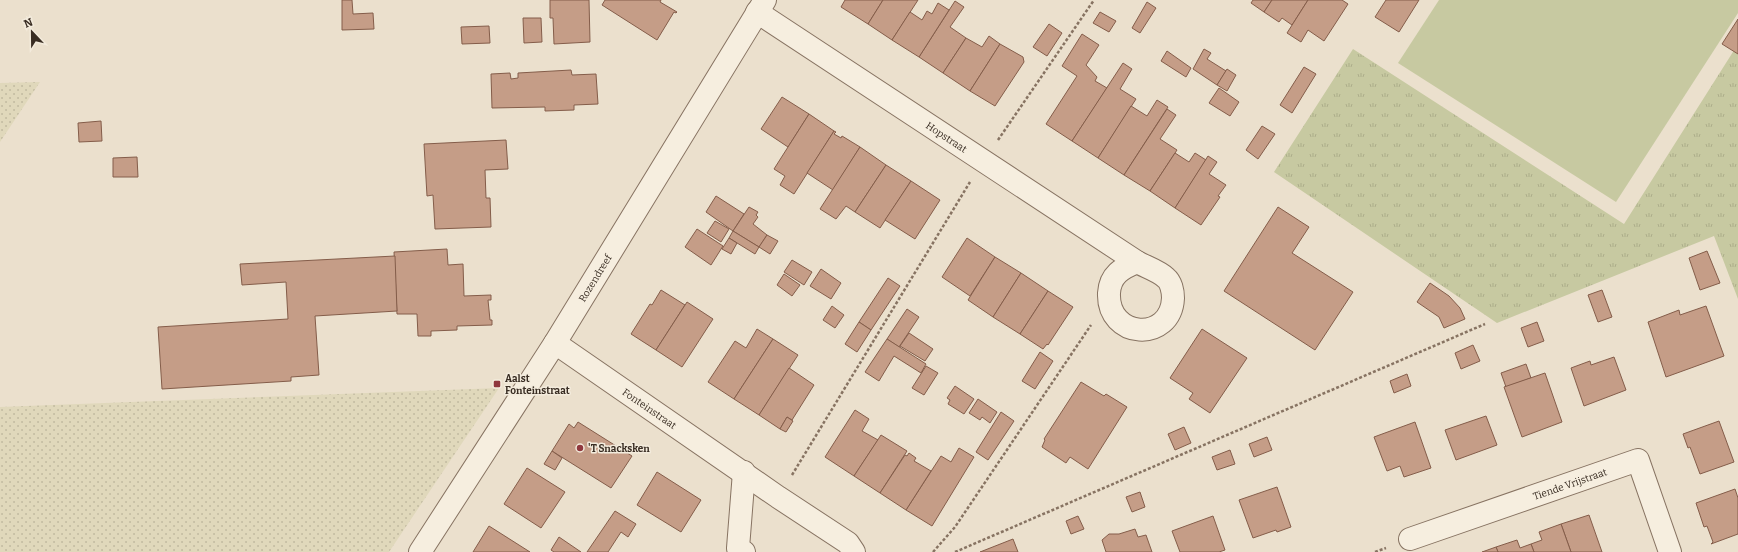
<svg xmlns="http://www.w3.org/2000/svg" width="1738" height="552" viewBox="0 0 1738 552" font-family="Bitter,serif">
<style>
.farmland{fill:url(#farmland-dots)}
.grass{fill:url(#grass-tufts)}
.pitch{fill:#c7c9a1}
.building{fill:#c59d87;stroke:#845d4a}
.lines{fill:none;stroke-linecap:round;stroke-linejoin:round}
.minor-casing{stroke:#877362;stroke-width:24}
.path{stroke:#877362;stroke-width:2.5;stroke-dasharray:3 2;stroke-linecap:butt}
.minor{stroke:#f6eedf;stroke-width:22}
.poi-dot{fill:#90383e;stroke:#f3ebdc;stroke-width:1.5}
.labels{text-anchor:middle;stroke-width:3;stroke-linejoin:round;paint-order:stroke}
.street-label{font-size:10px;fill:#392d23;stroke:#f3ebdc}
.poi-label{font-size:10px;font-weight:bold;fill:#392d23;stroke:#f3ebdc;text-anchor:start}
</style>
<defs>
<pattern id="farmland-dots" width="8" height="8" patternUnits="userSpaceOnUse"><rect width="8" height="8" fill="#e0d8bb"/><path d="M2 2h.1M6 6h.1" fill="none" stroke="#c1baa0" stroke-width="1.8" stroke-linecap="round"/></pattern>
<pattern id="grass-tufts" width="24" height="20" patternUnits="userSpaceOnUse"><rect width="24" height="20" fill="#c7c9a1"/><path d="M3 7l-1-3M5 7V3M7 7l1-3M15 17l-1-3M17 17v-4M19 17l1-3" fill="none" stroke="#acad8a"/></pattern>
</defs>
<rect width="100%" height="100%" fill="#ebe0cd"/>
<g class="farmland">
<path d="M40 82 0 142V83Z"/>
<path d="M499 388 389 552H0V407Z"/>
</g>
<path class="grass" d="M1738 44V299L1714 236 1497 323 1274 172 1353 49 1624 224Z"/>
<path class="pitch" d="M1439 0H1738V13L1616 202 1398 63Z"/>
<g class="building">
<path d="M342 0H352L353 14 373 13 374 29 342 30Z"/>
<path d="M550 0H589L590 42 554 44 553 18H550Z"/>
<path d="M605 0H661L660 2 677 12 676 13 674 12 657 40 602 5Z"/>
<path d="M845 0H883L868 24 841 7Z"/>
<path d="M883 0H918L892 40 868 24Z"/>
<path d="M1253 0H1272L1264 12 1251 3Z"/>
<path d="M1272 0H1308L1292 25 1282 18 1279 22 1264 12Z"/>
<path d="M1308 0H1342L1348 4 1324 41 1308 30 1301 42 1287 33Z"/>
<path d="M1386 0H1419L1399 32 1375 17Z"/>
<path d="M955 1 964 7 950 27 966 38 943 73 919 57Z"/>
<path d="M1147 2 1156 8 1140 33 1132 28Z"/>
<path d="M938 3 949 10 919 57 892 40 910 12 922 20 927 11 932 14Z"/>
<path d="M1100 12 1116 21 1109 32 1093 23Z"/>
<path d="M523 18H541L542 42 524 43Z"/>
<path d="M1738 19V54L1722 44Z"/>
<path d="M1049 24 1062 33 1047 56 1033 47Z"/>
<path d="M489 26 490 43 462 44 461 27Z"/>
<path d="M1082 34 1099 45 1086 65 1097 77 1095 81 1107 88 1072 141 1046 124 1077 76 1062 66Z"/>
<path d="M989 36 1000 44 970 91 943 73 966 38 982 47Z"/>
<path d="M1000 44 1023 57 1024 62 995 106 970 91Z"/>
<path d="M1204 49 1211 53 1207 59 1226 71 1217 85 1193 69Z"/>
<path d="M1167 51 1191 68 1186 77 1161 61Z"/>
<path d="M1123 63 1132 69 1120 89 1136 99 1098 158 1072 141Z"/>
<path d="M1304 67 1316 74 1292 113 1280 105Z"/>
<path d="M1227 69 1236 75 1227 91 1217 85Z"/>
<path d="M571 70 572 75 596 74 598 104 574 105V110L545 111V107L492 108 491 74 510 73 511 79 518 78V73Z"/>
<path d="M1219 88 1239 102 1230 116 1209 103Z"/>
<path d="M782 97 809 114 788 147 761 129Z"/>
<path d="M1157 100 1168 107 1124 175 1098 158 1131 106 1147 116Z"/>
<path d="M1167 109 1176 115 1160 139 1177 150 1150 191 1124 175Z"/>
<path d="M809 114 834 131 794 194 780 185 785 176 774 169Z"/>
<path d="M101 121 102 141 79 142 78 123Z"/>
<path d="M1262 126 1275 134 1258 159 1246 150Z"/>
<path d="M834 131 836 132 834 134 841 138 842 136 860 147 833 190 807 173Z"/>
<path d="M506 140 508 169 485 170 486 198H490L491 227 435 229 433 195 427 196 424 144Z"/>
<path d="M860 147 886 165 855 212 846 206 836 219 820 209Z"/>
<path d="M1175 153 1189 162 1195 153 1206 160 1175 208 1150 191Z"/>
<path d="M1208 156 1217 162 1209 174 1226 185 1218 196 1220 197 1201 225 1175 208Z"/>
<path d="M137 157 138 177H113V158Z"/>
<path d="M886 165 911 181 880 228 855 212Z"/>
<path d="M911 181 940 200 915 239 885 220Z"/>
<path d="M716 196 744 214 733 231 706 212Z"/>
<path d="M749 207 758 212 756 215 758 217 753 224 767 235 759 247 733 231Z"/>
<path d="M1278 207 1309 227 1292 253 1353 292 1315 350 1224 291Z"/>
<path d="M715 221 729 229 721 242 707 233Z"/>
<path d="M697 229 723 246 711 265 685 247Z"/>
<path d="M733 231 759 247 755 254 729 238Z"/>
<path d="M767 235 778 241 770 254 759 247Z"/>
<path d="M729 238 737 243 731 254 722 249Z"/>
<path d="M967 238 995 257 970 296 942 277Z"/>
<path d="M447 249 448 265 463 264 464 296 491 295V300H488L490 320H492V325L457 326V330L431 331V336H418L417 314H397L394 252Z"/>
<path d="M1707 251 1720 283 1700 290 1689 258Z"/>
<path d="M395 256 397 311 315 316 319 375 291 377V381L162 389 158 327 288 319 286 282 242 285 240 264Z"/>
<path d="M995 257 1021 273 993 317 968 300Z"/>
<path d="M792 260 812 272 804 285 784 272Z"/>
<path d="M821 269 841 283 831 299 810 286Z"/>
<path d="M1021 273 1048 291 1020 334 993 317Z"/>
<path d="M784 274 800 285 792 296 777 285Z"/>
<path d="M888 278 900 286 871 330 859 322Z"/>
<path d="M1430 283 1449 296 1460 308 1465 319 1444 328 1439 317 1417 302Z"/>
<path d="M661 290 685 305 656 350 631 334 650 304 652 305Z"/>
<path d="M1602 290 1612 317 1598 322 1588 295Z"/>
<path d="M1048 291 1073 307 1048 345 1047 344 1043 349 1020 334Z"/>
<path d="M687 302 713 319 682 367 656 350Z"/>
<path d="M832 306 844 315 835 328 823 320Z"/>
<path d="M1706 306 1724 356 1666 377 1648 322 1679 310 1680 315Z"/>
<path d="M907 309 919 317 899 347 887 339Z"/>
<path d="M859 322 871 330 857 352 845 344Z"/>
<path d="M1537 322 1544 341 1528 347 1521 328Z"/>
<path d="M757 329 773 339 734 399 708 382 735 341 746 348Z"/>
<path d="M1202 329 1247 358 1210 413 1189 399 1193 393 1170 378Z"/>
<path d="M909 333 933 349 925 361 900 346Z"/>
<path d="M773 339 798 355 759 415 734 399Z"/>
<path d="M887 339 926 364 921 373 894 356 879 381 865 372Z"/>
<path d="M1473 345 1480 361 1461 369 1455 353Z"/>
<path d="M1040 352 1053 361 1035 389 1022 381Z"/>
<path d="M1614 357 1626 390 1584 406 1571 368 1590 361 1591 365Z"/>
<path d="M1526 364 1531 378 1506 387 1501 373Z"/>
<path d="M926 366 938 373 924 395 912 388Z"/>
<path d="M789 368 814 385 792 420 787 417 780 429 759 415Z"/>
<path d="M1545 373 1562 422 1522 437 1504 387Z"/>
<path d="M1407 374 1411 386 1394 393 1390 381Z"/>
<path d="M1081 382 1104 396 1106 394 1127 407 1088 469 1070 457 1066 463 1042 447 1045 440 1044 439Z"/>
<path d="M955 386 974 399 964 414 948 404 950 400 947 398Z"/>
<path d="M978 399 997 412 990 423 982 417 980 420 969 413Z"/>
<path d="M855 410 869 419 862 431 878 440 854 476 825 457Z"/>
<path d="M1001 412 1014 421 988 460 976 452Z"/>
<path d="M1486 416 1497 445 1456 460 1445 430Z"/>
<path d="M787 417 793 421 786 432 780 429Z"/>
<path d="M1719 421 1734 462 1700 474 1690 447 1688 448 1683 434Z"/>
<path d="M578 422 632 456 611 488 552 451 569 424 574 428Z"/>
<path d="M1415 422 1431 468 1404 477 1400 466 1387 471 1374 437Z"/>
<path d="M1184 427 1191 443 1175 450 1168 434Z"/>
<path d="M881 435 907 451 880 493 854 476Z"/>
<path d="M1267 437 1272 450 1254 457 1249 444Z"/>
<path d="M959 448 974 457 932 526 906 510 941 456 951 462Z"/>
<path d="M1230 450 1235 464 1217 470 1212 457Z"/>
<path d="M552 451 562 458 555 470 544 464Z"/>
<path d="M909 453 916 458 914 461 931 471 906 510 880 493 905 455 907 456Z"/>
<path d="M527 468 565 492 541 528 504 504Z"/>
<path d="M657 472 701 500 681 532 637 505Z"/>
<path d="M1277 487 1291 527 1277 532 1276 530 1253 538 1239 500Z"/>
<path d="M1735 489 1738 498V534L1711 544 1713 542 1707 526 1704 527 1696 503Z"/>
<path d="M1140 492 1145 507 1132 512 1126 497Z"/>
<path d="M615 511 636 524 628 537 621 532 608 552H587Z"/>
<path d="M1589 515 1602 552H1571L1561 524Z"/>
<path d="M1078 516 1084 529 1071 534 1066 521Z"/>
<path d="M1213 516 1225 550 1219 552H1180L1172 531Z"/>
<path d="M1561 524 1571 552H1534L1531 544 1542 540 1539 532Z"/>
<path d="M489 526 530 552H473Z"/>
<path d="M1135 529 1138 537 1146 535 1152 552H1106L1102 540 1109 534H1119Z"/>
<path d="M559 537 581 552H554L551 550Z"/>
<path d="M1013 539 1018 552H980Z"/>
<path d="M1517 540 1520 548 1531 544 1534 552H1498L1496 547Z"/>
<path d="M1496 547 1498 552H1482Z"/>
</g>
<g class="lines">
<defs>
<g id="minor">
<path id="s1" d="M757 12 1137 262"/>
<path d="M1137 262C1146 267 1159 271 1166 278 1171 282 1173 291 1173 298 1171 343 1107 339 1109 293 1110 275 1122 268 1137 262Z"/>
<path id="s2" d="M555 343 778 497 848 543 854 552"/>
<path d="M744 472 738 548 744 552"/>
<path id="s3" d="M1410 539 1638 460 1670 552"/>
<path id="s4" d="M420 552 555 343 765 0"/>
</g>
</defs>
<use href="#minor" class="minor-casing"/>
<g class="path">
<path d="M998 140 1094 0"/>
<path d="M792 475 970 182"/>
<path d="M933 552 955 527 1091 325"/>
<path d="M955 552 1485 324"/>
<path d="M1375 552 1386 548"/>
</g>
<use href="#minor" class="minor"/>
</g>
<g class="poi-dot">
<rect x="493" y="380" width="8" height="8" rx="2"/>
<circle cx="580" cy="448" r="4"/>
</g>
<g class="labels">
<g class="street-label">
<text dy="4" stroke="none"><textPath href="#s1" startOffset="227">Hopstraat</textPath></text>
<text dy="4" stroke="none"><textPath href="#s4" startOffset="325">Rozendreef</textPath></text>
<text dy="4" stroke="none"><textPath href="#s2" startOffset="115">Fonteinstraat</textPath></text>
<text dy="4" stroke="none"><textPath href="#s3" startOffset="169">Tiende Vrijstraat</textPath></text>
</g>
<g class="poi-label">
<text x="505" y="382">Aalst<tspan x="505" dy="12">Fonteinstraat</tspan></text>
<text x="588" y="452">'T Snacksken</text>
</g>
</g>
<g transform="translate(32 32) rotate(338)" stroke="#f3ebdc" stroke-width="3" paint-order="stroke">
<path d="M0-3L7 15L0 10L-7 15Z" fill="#392d23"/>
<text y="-6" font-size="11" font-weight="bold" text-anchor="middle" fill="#392d23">N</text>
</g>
</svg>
